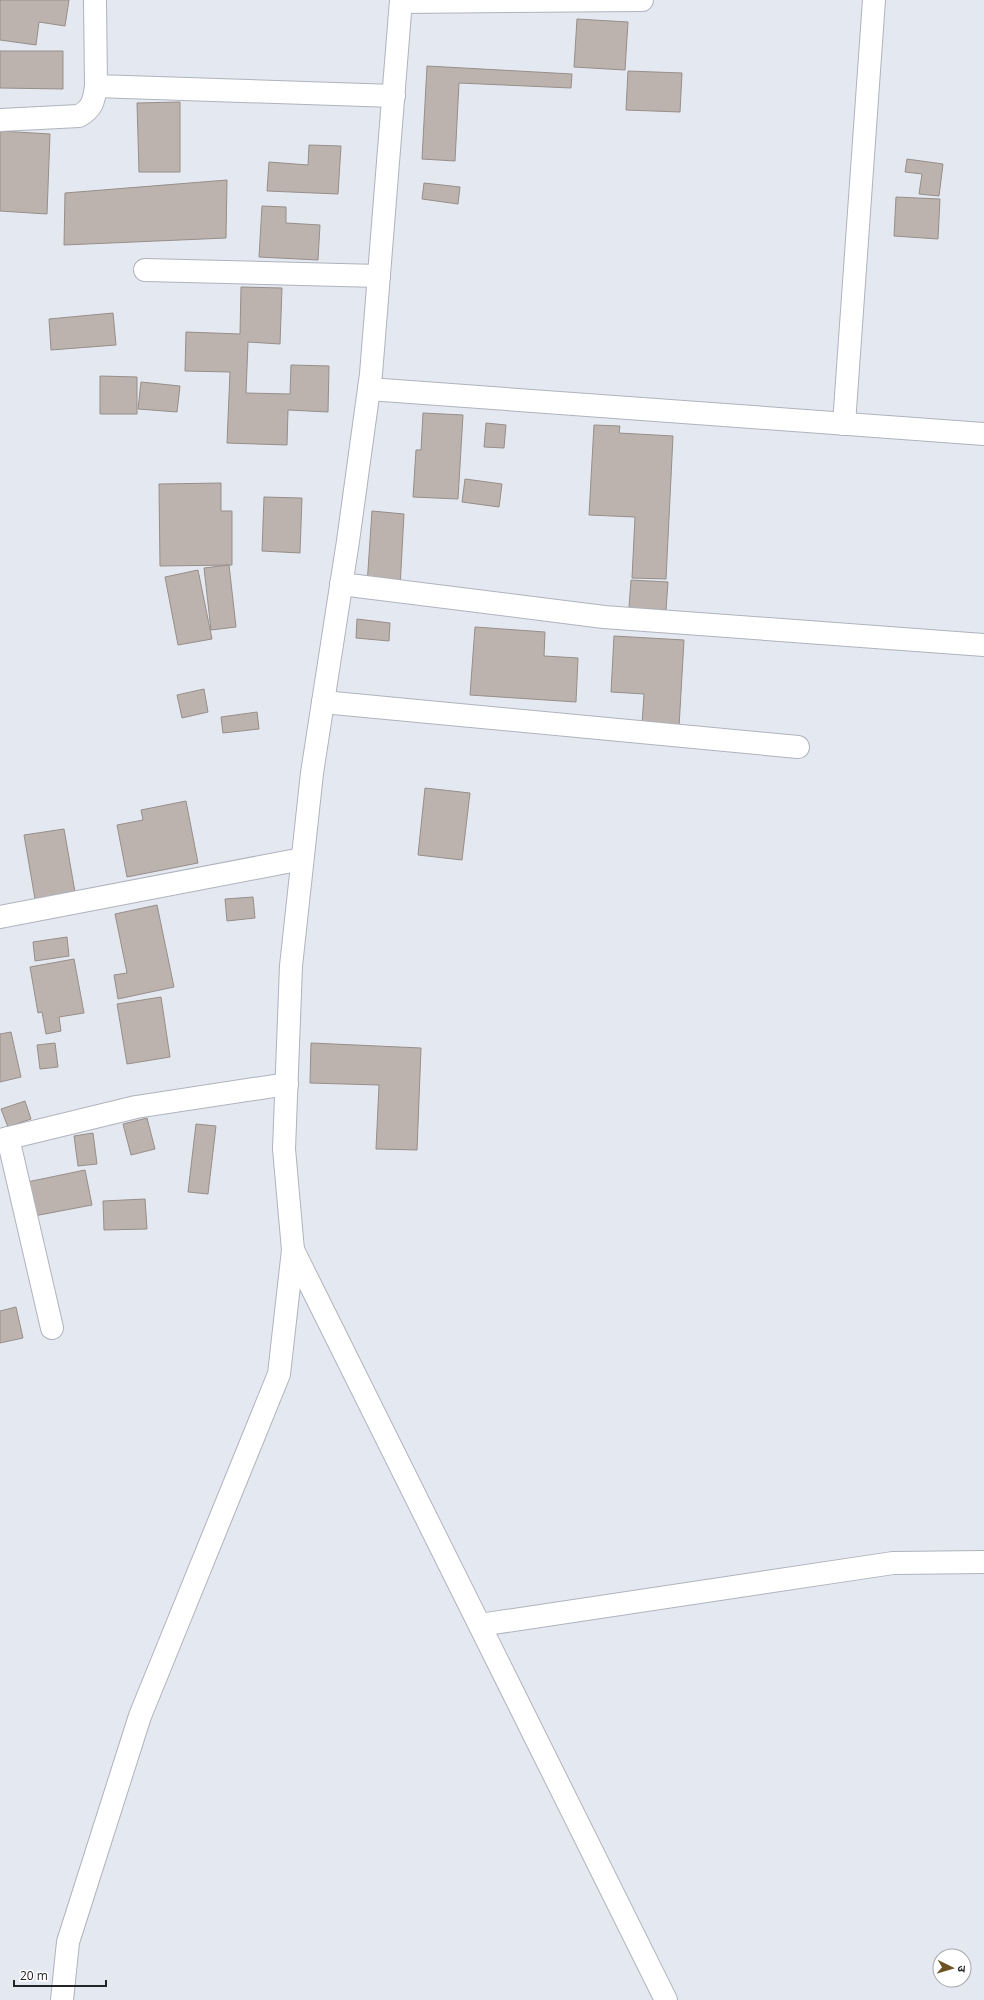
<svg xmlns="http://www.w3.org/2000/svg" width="984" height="2000" viewBox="0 0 984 2000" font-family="'Open Sans','Noto Sans Devanagari',sans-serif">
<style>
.building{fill:#bcb3ae;stroke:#978e89}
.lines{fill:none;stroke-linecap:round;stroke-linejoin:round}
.minor-casing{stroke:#afb3bc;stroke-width:24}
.tertiary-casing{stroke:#afb3bc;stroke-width:24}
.minor{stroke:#fff;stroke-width:22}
.tertiary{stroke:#fff;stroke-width:22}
</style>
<rect width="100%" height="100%" fill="#e4e8f1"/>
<g class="building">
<path d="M0 0H69L65 26 39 22 36 45 0 40Z"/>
<path d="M577 19 628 22 625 70 574 67Z"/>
<path d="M0 51H63V89L0 88Z"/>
<path d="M427 66 572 74 571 88 459 83 455 161 422 159Z"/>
<path d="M628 71 682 73 680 112 626 110Z"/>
<path d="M180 102V172H139L137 103Z"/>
<path d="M0 131 50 134 47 214 0 211Z"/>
<path d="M309 145 341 146 338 194 267 191 269 162 308 165Z"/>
<path d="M907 159 943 164 939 196 919 194 922 174 905 172Z"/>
<path d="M227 180 226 238 64 245 65 193Z"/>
<path d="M424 183 460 187 458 204 422 199Z"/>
<path d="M896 197 940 199 938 239 894 236Z"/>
<path d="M262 206 286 207V223L320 225 318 260 259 257Z"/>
<path d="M241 287 282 288 280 344 248 342 246 393 290 394 291 365 329 366 328 412 288 410 287 445 227 443 230 372 185 371 186 332 240 334Z"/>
<path d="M113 313 116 345 51 350 49 319Z"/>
<path d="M100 376 137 377V414H100Z"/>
<path d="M141 382 180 386 177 412 138 409Z"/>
<path d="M423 413 463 415 458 499 413 497 416 450H421Z"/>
<path d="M486 423 506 425 504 448 484 447Z"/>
<path d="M594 425 620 426 619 433 673 436 666 579 632 578 635 517 589 515Z"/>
<path d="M465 479 502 484 499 507 462 502Z"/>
<path d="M221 483V511H232V565L160 566 159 484Z"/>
<path d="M264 497 302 498 300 553 262 551Z"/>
<path d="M372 511 404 514 400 588 367 585Z"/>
<path d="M229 565 236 627 211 630 204 568Z"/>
<path d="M198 570 212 639 178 645 165 577Z"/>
<path d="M631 580 668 582 666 610 629 608Z"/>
<path d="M357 619 390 623 389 641 356 638Z"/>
<path d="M475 627 545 632 544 656 578 658 576 702 470 695Z"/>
<path d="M614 636 684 640 679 727 642 725 644 694 611 692Z"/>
<path d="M204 689 208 712 182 718 177 695Z"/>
<path d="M257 712 259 729 223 733 221 717Z"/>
<path d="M425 788 470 793 462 860 418 855Z"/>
<path d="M186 801 198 863 127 877 117 825 143 820 141 810Z"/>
<path d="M64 829 75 892 35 899 24 835Z"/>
<path d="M253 897 255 918 227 921 225 899Z"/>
<path d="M157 905 174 987 118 999 114 975 127 973 115 914Z"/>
<path d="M67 937 69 956 35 961 33 942Z"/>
<path d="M74 959 84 1013 59 1017 61 1031 46 1034 42 1012 38 1013 30 967Z"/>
<path d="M161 997 170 1057 127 1064 117 1004Z"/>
<path d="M11 1032 21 1077 0 1082V1034Z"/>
<path d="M55 1043 58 1067 40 1069 37 1045Z"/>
<path d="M311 1043 421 1048 417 1150 376 1149 379 1085 310 1083Z"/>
<path d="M25 1101 31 1119 8 1127 1 1109Z"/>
<path d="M147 1118 155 1149 131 1155 123 1124Z"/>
<path d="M196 1124 216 1126 208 1194 188 1192Z"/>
<path d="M93 1133 97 1164 78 1166 74 1136Z"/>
<path d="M85 1170 92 1205 34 1216 27 1182Z"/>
<path d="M145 1199 147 1229 104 1230 103 1201Z"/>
<path d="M16 1307 23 1338 0 1343V1311Z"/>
</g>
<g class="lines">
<defs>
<g id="minor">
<path d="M95 0 96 86 394 96"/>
<path d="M401 2 642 0"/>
<path d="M0 120 79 116C92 109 94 101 96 86"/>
<path d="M145 270 379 276"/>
<path d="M369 389 984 434"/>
<path d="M844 424 874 0"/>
<path d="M341 584 604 617 984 645"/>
<path d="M323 702 798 747"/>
<path d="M0 917 302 859"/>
<path d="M8 1138 52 1328"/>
<path d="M0 1140 136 1107 287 1084"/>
<path d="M293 1250 666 2000"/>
<path d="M480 1625 893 1563 984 1562"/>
</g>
<path id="tertiary" d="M62 2000 68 1942 140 1716 279 1374 293 1250 284 1149 291 966 312 773 348 541 371 374 401 0"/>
</defs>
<use href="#minor" class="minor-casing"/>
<use href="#tertiary" class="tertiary-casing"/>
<use href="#minor" class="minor"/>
<use href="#tertiary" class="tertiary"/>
</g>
<g transform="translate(952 1968) rotate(95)"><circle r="19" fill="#ffffff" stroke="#a7a7a9"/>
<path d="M0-3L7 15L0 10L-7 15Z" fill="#6d5324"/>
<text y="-6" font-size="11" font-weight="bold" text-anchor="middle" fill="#232427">उ</text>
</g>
<path d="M14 1980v6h92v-6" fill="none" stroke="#232427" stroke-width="2"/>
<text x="20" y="1980" font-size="12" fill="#232427" stroke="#ffffff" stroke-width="3" paint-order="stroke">20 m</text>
</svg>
